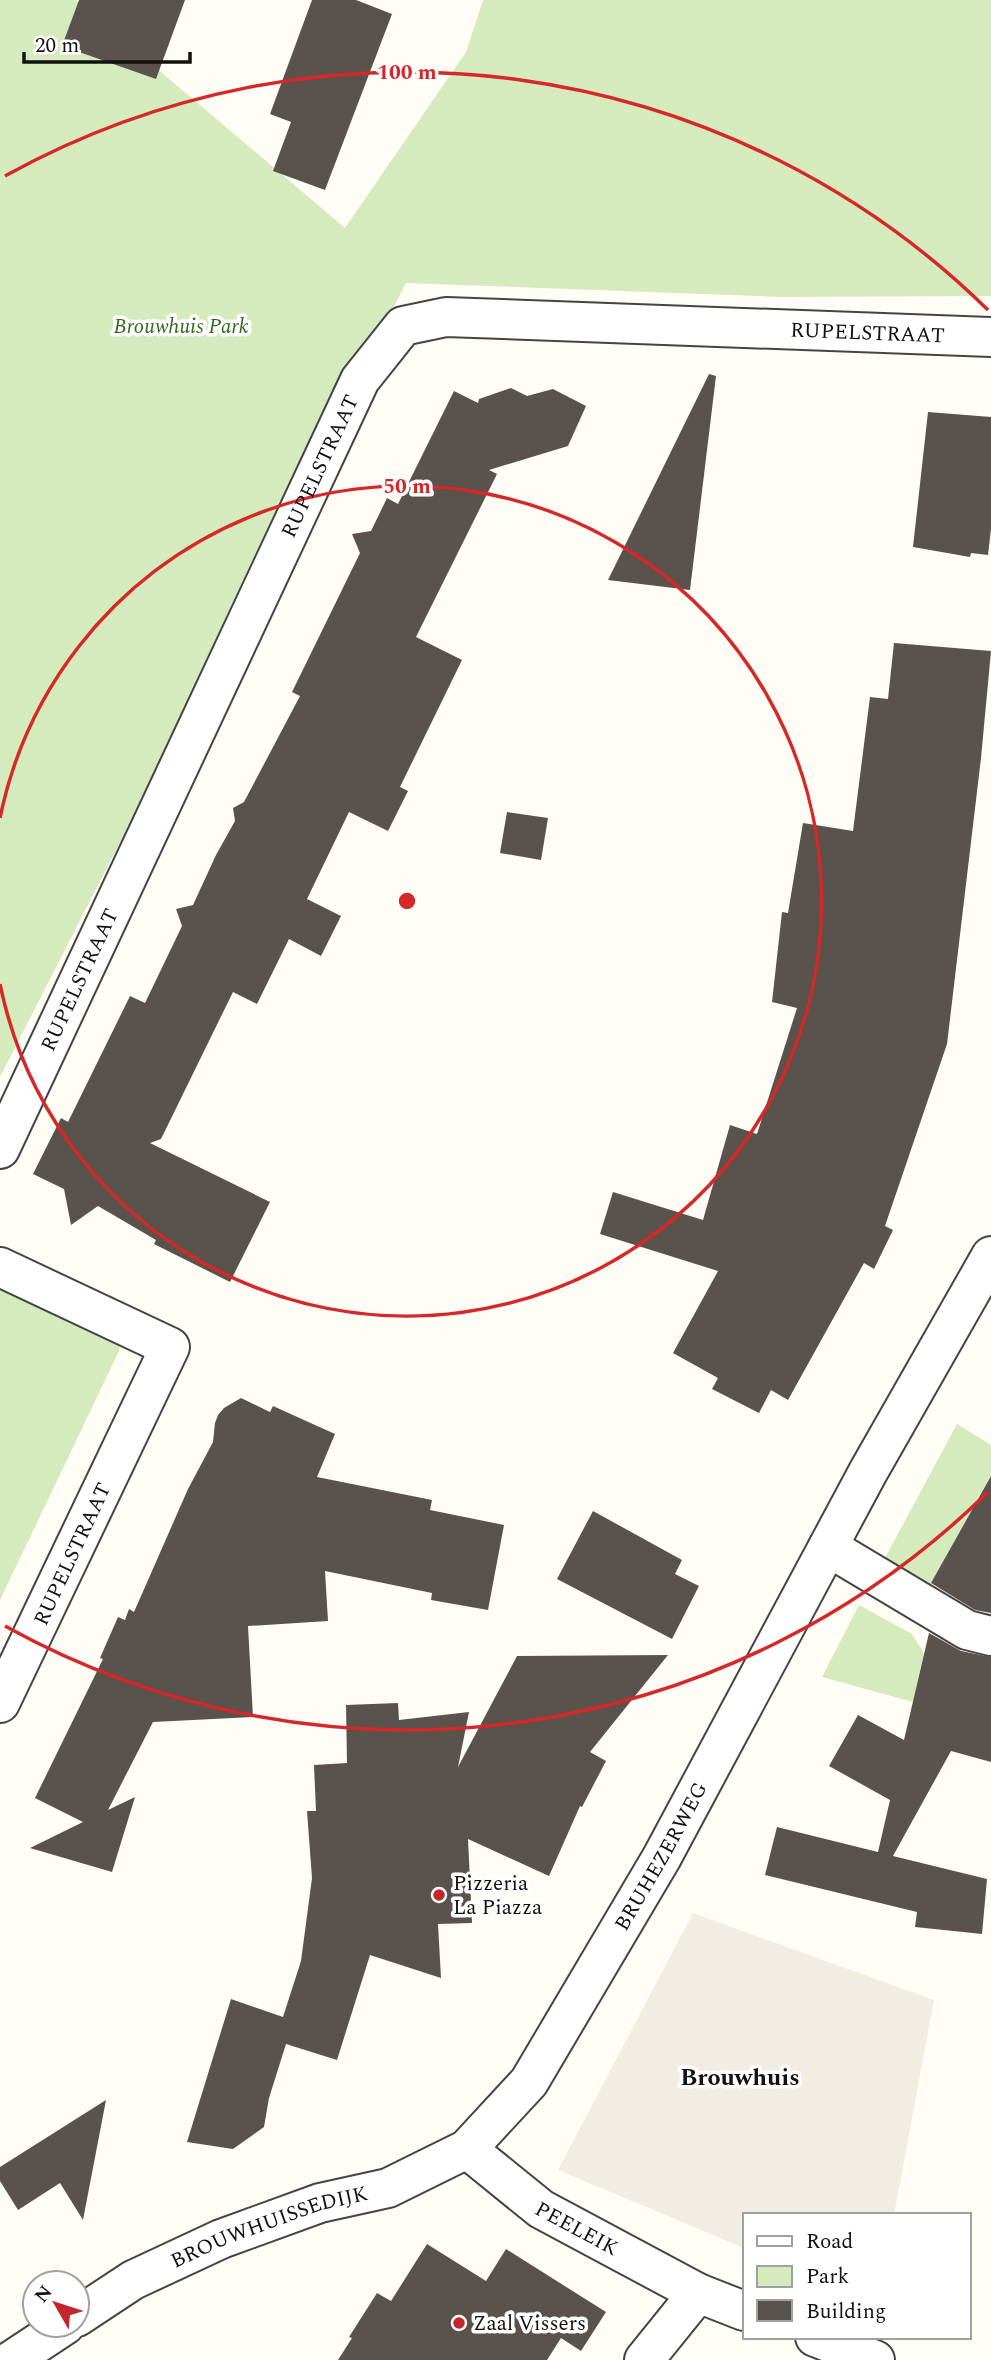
<svg xmlns="http://www.w3.org/2000/svg" width="991" height="2360" viewBox="0 0 991 2360" font-family="Spectral,serif">
<style>
.green{fill:#d5ebbd}
.plaza{fill:#f1ede2}
.building{fill:#5a524d}
.lines{fill:none;stroke-linecap:round;stroke-linejoin:round}
.minor-casing{stroke:#444;stroke-width:42}
.minor{stroke:#fff;stroke-width:38}
.ring{fill:none;stroke:#d62828;stroke-width:3.5}
.poi-dot{fill:#c4262e;stroke:#fff;stroke-width:2.5}
.labels{text-anchor:middle;stroke-width:7;stroke-linejoin:round;paint-order:stroke}
.park-label{font-size:21px;font-style:italic;fill:#2f6b1f;stroke:#fff}
.street-label{font-size:21px;fill:#111;stroke:#fff}
.poi-label{font-size:21px;fill:#111;stroke:#fff;text-anchor:start}
.quarter-label{font-size:24px;font-weight:bold;fill:#111;stroke:#fff}
.centre{fill:#d62828;stroke:#fff;stroke-width:3.5}
.ring-label{font-size:21px;text-anchor:middle;font-weight:bold;fill:#d62828;stroke:#fff;stroke-width:7;stroke-linejoin:round;paint-order:stroke}
</style>
<rect width="100%" height="100%" fill="#fffdf5"/>
<g class="green">
<path d="M0 0H76L345 228 466 52 483 0H991V296L782 297 406 283 0 1077Z"/>
<path d="M0 1284 120 1343 119 1351 0 1600Z"/>
<path d="M957 1424 991 1445V1475L930 1585 885 1558Z"/>
<path d="M859 1605 912 1634 924 1653 913 1702 822 1677Z"/>
</g>
<path class="plaza" d="M693 1913 934 2000 894 2215H744V2248L558 2170Z"/>
<g class="building">
<path d="M79 0H185L156 79 62 46Z"/>
<path d="M312 0H356L392 14 325 190 273 171 291 122 270 114Z"/>
<path d="M709 374 716 376 690 590 608 580Z"/>
<path d="M511 388 527 396 553 389 586 406 568 446 489 470 497 474 416 637 462 660 400 787 408 791 388 831 349 812 307 899 341 916 321 956 289 939 257 1004 233 992 161 1139 150 1143 270 1202 230 1282 154 1244 156 1240 98 1206 71 1225 64 1189 33 1174 61 1118 68 1122 130 996 145 1003 182 926 176 909 193 905 216 855 235 821 233 808 244 802 300 696 292 692 360 553 352 534 371 531 387 498 398 504 454 391 478 403 479 399Z"/>
<path d="M928 412 991 417V529L988 555 971 553 970 557 913 547Z"/>
<path d="M894 643 991 651 981 758 947 1044 885 1226 893 1230 874 1269 864 1263 788 1400 771 1390 759 1413 712 1389 718 1378 673 1353 718 1271 600 1234 613 1192 703 1220 730 1125 757 1134 797 1008 772 1002 782 912 788 913 803 823 853 831 870 697 888 699Z"/>
<path d="M507 812 548 818 541 860 500 853Z"/>
<path d="M241 1398 270 1412 273 1406 335 1434 317 1477 432 1500 430 1510 504 1525 488 1610 431 1600 432 1593 325 1571 328 1621 248 1626 253 1717 153 1722 108 1810 135 1797 112 1872 30 1848 83 1822 35 1798 103 1659 100 1658 118 1617 125 1620 129 1609 134 1612 188 1489 213 1442 215 1423 218 1415 224 1408Z"/>
<path d="M991 1476V1613L975 1610 931 1583Z"/>
<path d="M593 1511 682 1560 675 1574 699 1586 672 1639 557 1579Z"/>
<path d="M929 1633 961 1651 991 1657V1762L951 1751 893 1856 987 1879 982 1934 915 1927 917 1912 765 1875 777 1827 878 1852 890 1800 829 1766 858 1715 904 1740Z"/>
<path d="M668 1655 590 1752 606 1761 582 1807 580 1806 549 1876 468 1839 472 1923 438 1924 441 1978 370 1955 337 2060 286 2044 269 2098 264 2127 233 2149 187 2142 231 1999 283 2017 301 1961 312 1878 307 1811H316L314 1765 347 1763 346 1705 398 1703 399 1720 469 1712 458 1767 517 1656Z"/>
<path d="M106 2100 83 2220 60 2183 18 2210 0 2181V2167Z"/>
<path d="M427 2244 486 2281 506 2249 606 2312 581 2351 561 2338 547 2360H338L352 2338 349 2337 377 2293 391 2301Z"/>
</g>
<g class="lines">
<defs>
<g id="minor">
<path id="s1" d="M0 1149 360 380 403 326 446 317 991 337"/>
<path d="M0 1267 170 1347 0 1703"/>
<path d="M828 1547 967 1630 991 1636"/>
<path id="s2" d="M467 2149 541 2209 698 2293 744 2311"/>
<path id="s3" d="M77 2317 133 2280 221 2239 320 2203 388 2188 467 2149 529 2082 662 1857 868 1472 991 1256"/>
<path d="M815 2337 875 2360"/>
<path d="M12 2360 65 2325"/>
<path d="M644 2360 698 2293"/>
</g>
</defs>
<use href="#minor" class="minor-casing"/>
<use href="#minor" class="minor"/>
</g>
<g class="ring">
<path d="M0 818A415 415 0 1 1 0 984"/>
<path d="M988 1492A829 829 0 0 1 5 1626M5 176A829 829 0 0 1 988 310"/>
</g>
<g class="poi-dot">
<circle cx="439" cy="1895" r="7"/>
<circle cx="459" cy="2323" r="7"/>
</g>
<g class="labels">
<g class="park-label">
<text x="181" y="333">Brouwhuis Park</text>
</g>
<g class="street-label">
<text dy="7" stroke="none"><textPath href="#s1" startOffset="1384">RUPELSTRAAT</textPath></text>
<text dy="7" stroke="none"><textPath href="#s1" startOffset="754">RUPELSTRAAT</textPath></text>
<text dy="7" stroke="none"><textPath href="#s1" startOffset="187">RUPELSTRAAT</textPath></text>
<text transform="translate(72 1554) rotate(-65)" y="7">RUPELSTRAAT</text>
<text dy="7" stroke="none"><textPath href="#s3" startOffset="780">BRUHEZERWEG</textPath></text>
<text dy="7" stroke="none"><textPath href="#s2" startOffset="136">PEELEIK</textPath></text>
<text dy="7" stroke="none"><textPath href="#s3" startOffset="214">BROUWHUISSEDIJK</textPath></text>
</g>
<g class="poi-label">
<text x="453" y="1890">Pizzeria<tspan x="453" dy="24">La Piazza</tspan></text>
<text x="473" y="2330">Zaal Vissers</text>
</g>
<g class="quarter-label">
<text x="740" y="2085">Brouwhuis</text>
</g>
</g>
<circle cx="407" cy="901" r="10" class="centre"/>
<g class="ring-label">
<text x="407" y="79">100 m</text>
<text x="407" y="493">50 m</text>
</g>
<rect x="743" y="2213" width="228" height="126" fill="#ffffff" stroke="#a0a0a0" stroke-width="2"/>
<rect x="757" y="2236" width="35" height="10" fill="#ffffff" stroke="#a0a0a0" stroke-width="2"/>
<text x="806" y="2248" font-size="21" fill="#111111">Road</text>
<rect x="757" y="2266" width="35" height="21" fill="#d5ebbd" stroke="#a0a0a0" stroke-width="2"/>
<text x="806" y="2283" font-size="21" fill="#111111">Park</text>
<rect x="757" y="2300" width="35" height="21" fill="#5a524d" stroke="#a0a0a0" stroke-width="2"/>
<text x="806" y="2318" font-size="21" fill="#111111">Building</text>
<g transform="translate(56 2304) rotate(309)"><circle r="33" fill="#ffffff" stroke="#a0a0a0" stroke-width="2"/>
<path d="M0-5L12 26L0 18L-12 26Z" fill="#c4262e"/>
<text y="-10" font-size="19" font-weight="bold" text-anchor="middle" fill="#111111">N</text>
</g>
<path d="M24 52v10h166v-10" fill="none" stroke="#111111" stroke-width="3.5"/>
<text x="35" y="52" font-size="21" fill="#111111" stroke="#ffffff" stroke-width="5" paint-order="stroke">20 m</text>
</svg>
